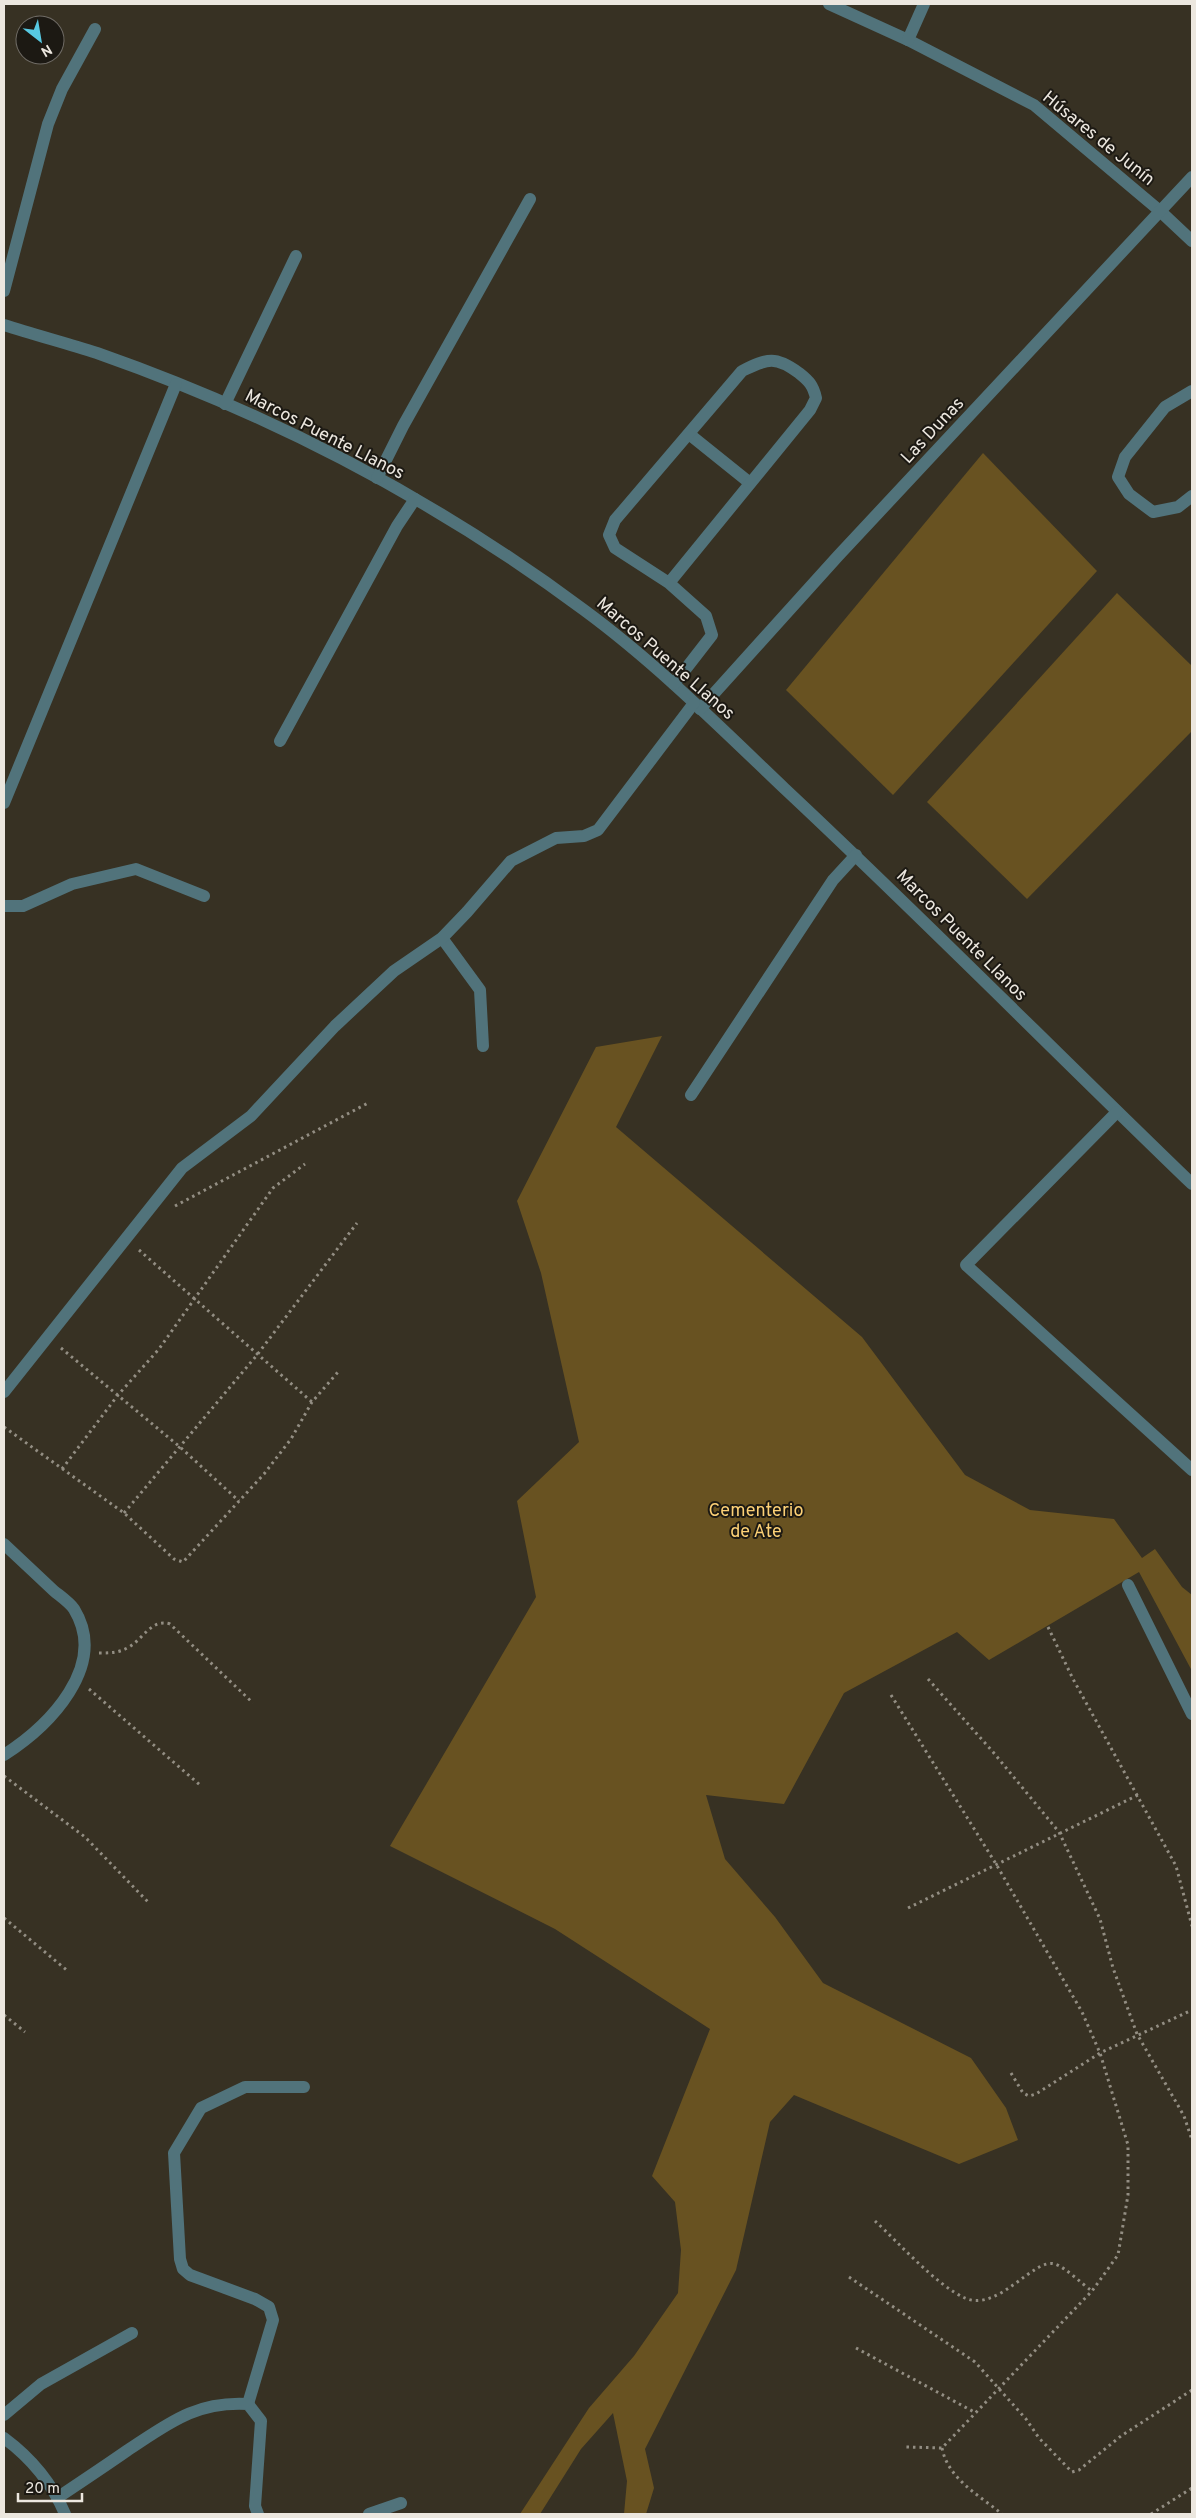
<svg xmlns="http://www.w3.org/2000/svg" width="1196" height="2518" viewBox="0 0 1196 2518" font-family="Overpass,sans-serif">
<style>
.green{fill:#685221}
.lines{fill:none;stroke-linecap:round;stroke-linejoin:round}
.path{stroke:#938e83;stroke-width:3;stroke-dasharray:2.5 4;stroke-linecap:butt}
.minor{stroke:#51737b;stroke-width:12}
.labels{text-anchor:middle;stroke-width:4;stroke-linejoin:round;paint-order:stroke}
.street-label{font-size:18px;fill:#ece7df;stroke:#1c1913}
.park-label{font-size:18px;fill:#fdd176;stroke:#1c1913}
</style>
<rect width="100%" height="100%" fill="#373123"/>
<g class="green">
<path d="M983 453 1097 571 893 795 786 690Z"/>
<path d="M1117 593 1192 666V731L1027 899 927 802Z"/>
<path d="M662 1036 616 1127 862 1337 965 1475 1030 1510 1114 1519 1142 1558 1155 1549 1182 1587 1192 1595V1671L1139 1572 989 1660 957 1632 844 1693 784 1804 706 1795 725 1859 775 1917 823 1983 971 2058 1006 2108 1018 2140 959 2164 794 2095 770 2122 736 2270 645 2449 654 2488 646 2514H624L627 2481 613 2413 581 2449 540 2514H520L589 2408 634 2356 678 2293 681 2250 675 2202 652 2176 710 2029 555 1929 390 1846 536 1597 517 1501 579 1442 541 1273 517 1201 596 1047Z"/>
</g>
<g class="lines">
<g class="path">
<path d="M175 1206 368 1103"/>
<path d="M139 1250 312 1402"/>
<path d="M61 1348 180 1447 239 1501"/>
<path d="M4 1427 124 1513 174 1559 183 1562 264 1474 291 1439 312 1402 338 1372"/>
<path d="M62 1469 118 1395 159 1349 273 1188 305 1164"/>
<path d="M124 1513 257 1355 357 1223"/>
<path d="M1048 1627 1073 1679 1176 1866 1192 1926"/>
<path d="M99 1653C110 1653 119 1653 129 1647 143 1639 152 1618 170 1624L253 1703"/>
<path d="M928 1679 993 1752 1059 1832 1100 1919 1113 1968 1137 2034 1184 2116 1192 2140"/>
<path d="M89 1689 200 1785"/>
<path d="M891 1695 996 1864 1082 2012 1100 2053 1128 2145V2195L1118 2255 1092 2291 942 2448 906 2447"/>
<path d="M4 1776 85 1837 149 1903"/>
<path d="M908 1908 1138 1795"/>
<path d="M4 1918 69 1972"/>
<path d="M4 2015 25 2032"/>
<path d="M1011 2073 1023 2093 1029 2096 1036 2094 1100 2053 1192 2010"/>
<path d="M875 2221C899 2243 936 2285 965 2298 998 2313 1034 2257 1055 2264 1065 2267 1082 2284 1092 2291"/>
<path d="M849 2277 975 2362 1026 2419 1039 2438 1072 2472 1079 2470 1121 2436 1192 2390"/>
<path d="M856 2348 976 2413"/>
<path d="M942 2448C948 2479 979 2495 1002 2514"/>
<path d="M1151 2514 1192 2488"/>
</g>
<g class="minor">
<path d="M829 4 908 40 1034 105 1160 211 1192 241"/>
<path d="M908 40 924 4"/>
<path d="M4 291 48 124 62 89 95 29"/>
<path d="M4 325C35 335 66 343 97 353 271 414 436 500 584 610 656 663 720 727 785 789 923 918 1056 1053 1192 1184"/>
<path d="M1192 391 1165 407 1125 457 1118 477 1129 494 1153 512 1178 507 1192 496"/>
<path d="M225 404 296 256"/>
<path d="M689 434 750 483"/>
<path d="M377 478 403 426 530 199"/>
<path d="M669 583 810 410 816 398C813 385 809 381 799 373 776 356 768 358 742 371L615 520 609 535 615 548 669 583 706 616 712 635 674 684"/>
<path d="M700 709 838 556 1192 177"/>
<path d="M280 741 397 526 415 499"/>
<path d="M4 803 176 384"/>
<path d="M4 906H23L72 884 136 869 204 896"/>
<path d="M442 938 480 990 483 1046"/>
<path d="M691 1095 833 880 856 855"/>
<path d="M1117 1112 966 1265 1192 1470"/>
<path d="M4 1392 182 1168 251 1116 335 1026 394 971 442 938 467 912 511 861 556 838 584 836 598 830 694 703"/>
<path d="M4 1544C21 1560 37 1575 54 1591 60 1596 69 1602 74 1609 109 1666 49 1726 4 1755"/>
<path d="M1128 1585 1192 1714"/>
<path d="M248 2404 273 2320 269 2307 255 2299 190 2275 183 2269 180 2259 174 2153 201 2108 245 2087H304"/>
<path d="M4 2415 41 2384 132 2333"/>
<path d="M4 2438C31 2458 52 2483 65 2514"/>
<path d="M57 2498C81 2482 105 2466 128 2450 169 2423 196 2401 248 2404L261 2421 255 2506 258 2514"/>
<path d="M369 2514 401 2503"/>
</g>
</g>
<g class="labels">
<g class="street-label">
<text transform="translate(1099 138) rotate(39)" y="6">Húsares de Junín</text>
<text transform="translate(932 430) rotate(-47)" y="6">Las Dunas</text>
<text transform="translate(325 434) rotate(27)" y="6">Marcos Puente Llanos</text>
<text transform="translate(666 658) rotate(41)" y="6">Marcos Puente Llanos</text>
<text transform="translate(962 935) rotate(45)" y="6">Marcos Puente Llanos</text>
</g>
<g class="park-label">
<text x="756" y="1516">Cementerio<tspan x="756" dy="21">de Ate</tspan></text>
</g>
</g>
<rect width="1196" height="2518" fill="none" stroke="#ece7df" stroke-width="10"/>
<g transform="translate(40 40) rotate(149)"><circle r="24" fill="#1c1913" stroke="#6f6b65"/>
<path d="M0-4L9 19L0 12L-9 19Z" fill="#57c9e2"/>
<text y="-8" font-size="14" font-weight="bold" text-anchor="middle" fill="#ece7df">N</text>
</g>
<path d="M18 2493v8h64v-8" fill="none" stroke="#ece7df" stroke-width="2.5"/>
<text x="25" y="2493" font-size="15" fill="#ece7df" stroke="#1c1913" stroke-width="4" paint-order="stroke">20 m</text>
</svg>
